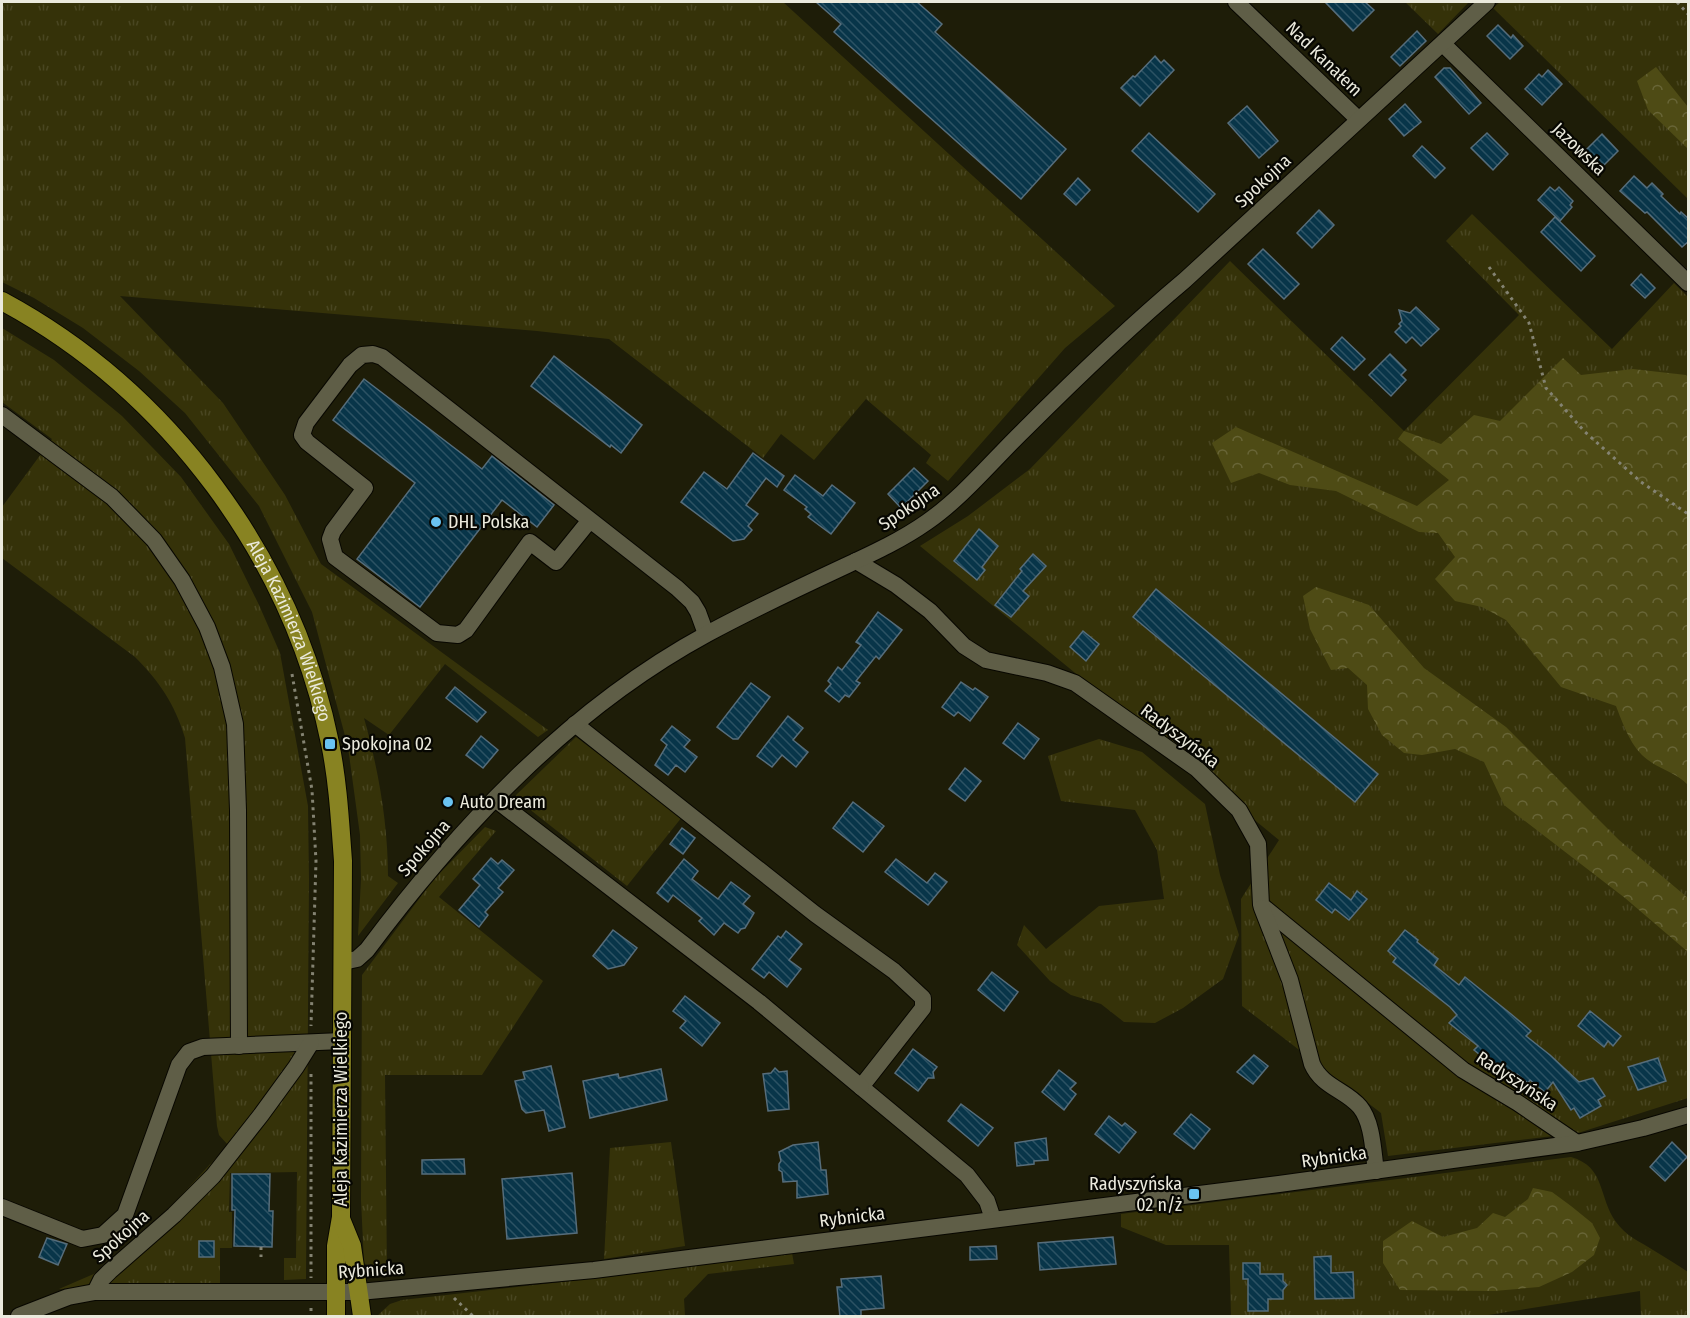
<svg xmlns="http://www.w3.org/2000/svg" width="1690" height="1318" viewBox="0 0 1690 1318" font-family="'Fira Sans Condensed',sans-serif">
<style>
.grass{fill:url(#grass-tufts)}
.forest{fill:url(#forest-crowns)}
.building{fill:url(#building-back-hatch);stroke:#566d7b;stroke-width:1.5}
.lines{fill:none;stroke-linecap:round;stroke-linejoin:round}
.minor-casing{stroke:#080700;stroke-width:18}
.major-casing{stroke:#080700;stroke-width:20}
.path{stroke:#848372;stroke-width:3;stroke-dasharray:3 4.5;stroke-linecap:butt}
.minor{stroke:#5f5e47;stroke-width:16}
.major{stroke:#888322;stroke-width:18}
.poi-dot{fill:#6ac3f1;stroke:#070702;stroke-width:2}
.labels{text-anchor:middle;stroke-width:4.5;stroke-linejoin:round;paint-order:stroke}
.street-label{font-size:18px;fill:#ebeadd;stroke:#070702}
.poi-label{font-size:18px;fill:#ebeadd;stroke:#070702;text-anchor:start}
</style>
<defs>
<pattern id="grass-tufts" width="24" height="20" patternUnits="userSpaceOnUse" patternTransform="scale(1.5)"><rect width="24" height="20" fill="#353209"/><path d="M3 7l-1-3M5 7V3M7 7l1-3M15 17l-1-3M17 17v-4M19 17l1-3" fill="none" stroke="#494621"/></pattern>
<pattern id="forest-crowns" width="20" height="18" patternUnits="userSpaceOnUse" patternTransform="scale(1.5)"><rect width="20" height="18" fill="#4e4b15"/><path d="M2 6a3 3 0 1 1 6 0M12 15a3 3 0 1 1 6 0" fill="none" stroke="#686537"/></pattern>
<pattern id="building-back-hatch" width="6" height="6" patternUnits="userSpaceOnUse" patternTransform="scale(1.5)"><rect width="6" height="6" fill="#083549"/><path d="M-1 5l2 2M0 0l6 6M5-1l2 2" fill="none" stroke="#2c5263"/></pattern>
</defs>
<rect width="100%" height="100%" fill="#1e1d08"/>
<g class="grass">
<path d="M2 2H783L1115 306 1065 348 948 481 926 463 931 455 866 399 814 460 781 434 763 458 609 339 537 331 120 296 223 403 285 495 321 564 548 730 538 737 445 664 389 735 364 718C378 768 388 823 388 876L398 883 358 936 361 879 360 835 348 747 312 612 259 506 185 413 139 371 83 328 34 298 2 282Z"/>
<path d="M1405 2H1469L1438 34Z"/>
<path d="M1500 2H1688V199L1493 8Z"/>
<path d="M1472 214 1612 349 1674 283 1688 297V1098L1578 1133 1388 1156 1381 1113 1242 1006 1241 899 1279 840 920 546 968 516 1030 469 1230 261 1404 431 1519 315 1446 241Z"/>
<path d="M2 328 54 360 122 416 181 477 229 544 259 605 280 653 308 806 309 880 306 1279 284 1280V1258H296L297 1172 230 1173 229 1212H232V1248H220V1284L59 1289 96 1273 162 1216 228 1145 219 1135 217 1126 185 738C175 704 159 681 135 657L2 558V507L52 439 2 402Z"/>
<path d="M576 737 682 817 627 886 514 797Z"/>
<path d="M1099 739 1142 752 1205 804 1220 875 1239 935 1223 979 1183 1008 1155 1023 1124 1022 1101 1004 1071 995 1050 981 1017 945 1024 925 1046 949 1099 906 1164 899 1157 850 1135 810 1061 801 1048 756Z"/>
<path d="M485 827 496 831 439 897 543 981 482 1075H385L387 1274 373 1269 364 1263 361 1200 362 975 434 879Z"/>
<path d="M671 1142 685 1246 604 1259 610 1148Z"/>
<path d="M1571 1157C1606 1167 1598 1197 1616 1222 1626 1236 1639 1241 1653 1250 1665 1257 1677 1265 1688 1272V1316H1641L1640 1291 1482 1316H1231L1229 1245H1166L1121 1227V1214Z"/>
<path d="M787 1251 792 1253 794 1264 708 1274 684 1299 685 1316H377L390 1304 402 1300 650 1272Z"/>
</g>
<g class="forest">
<path d="M1656 67 1688 107V149L1648 110 1637 81Z"/>
<path d="M1563 358 1581 375 1633 369 1686 375 1688 377V785C1677 773 1661 770 1648 760 1631 748 1623 724 1616 706L1561 687 1506 620 1482 607 1455 601 1435 579 1455 557 1438 533 1419 532 1336 491 1290 485 1259 473 1231 483 1212 443 1236 427 1417 506 1449 480 1398 439 1404 431 1441 444 1474 415 1500 421Z"/>
<path d="M1316 587 1369 605 1424 668 1506 727 1619 840 1688 898V952L1625 898 1504 805 1484 762 1455 749 1422 755 1404 753 1382 735 1368 709 1367 685 1348 668 1331 670 1310 629 1303 596Z"/>
<path d="M1533 1188 1552 1192 1571 1206 1592 1223 1600 1238 1594 1255 1572 1272 1539 1287 1494 1291 1400 1290 1383 1263V1241L1412 1221 1443 1237 1477 1228 1493 1213 1505 1217 1528 1199Z"/>
</g>
<g class="building">
<path d="M816 2H917L942 24 935 32 1066 149 1021 199 834 32 841 24Z"/>
<path d="M1325 2H1365L1374 10 1353 31Z"/>
<path d="M1498 25 1511 38 1513 35 1523 46 1510 59 1487 36Z"/>
<path d="M1417 31 1426 41 1400 66 1391 57Z"/>
<path d="M1155 56 1161 63 1164 60 1174 70 1140 106 1121 88 1133 76 1135 77Z"/>
<path d="M1444 68H1450L1481 103 1469 114 1435 77Z"/>
<path d="M1548 70 1562 84 1542 105 1525 89 1539 74 1542 77Z"/>
<path d="M1405 104 1421 122 1404 136 1389 119Z"/>
<path d="M1247 106 1278 141 1259 158 1228 123Z"/>
<path d="M1149 133 1215 194 1198 212 1132 151Z"/>
<path d="M1487 133 1508 154 1493 170 1471 148Z"/>
<path d="M1602 134 1618 151 1600 169 1583 153Z"/>
<path d="M1422 146 1445 168 1435 178 1413 156Z"/>
<path d="M1634 176 1647 188 1652 183 1663 194 1661 196 1680 214 1681 212 1689 219V241L1682 247 1647 212 1645 213 1620 191Z"/>
<path d="M1078 178 1090 190 1076 205 1064 194Z"/>
<path d="M1550 187 1555 191 1559 187 1573 201 1570 205 1572 207 1560 221 1538 200Z"/>
<path d="M1319 210 1334 225 1312 248 1297 233Z"/>
<path d="M1555 217 1595 256 1581 271 1541 232Z"/>
<path d="M1263 249 1299 284 1284 299 1248 264Z"/>
<path d="M1641 274 1655 288 1645 298 1631 285Z"/>
<path d="M1416 307 1439 329 1421 346 1412 337 1406 343 1395 332 1401 326 1399 324 1402 321 1399 310 1410 313Z"/>
<path d="M1342 337 1365 359 1354 370 1331 349Z"/>
<path d="M1390 354 1406 370 1401 375 1406 380 1391 396 1369 375Z"/>
<path d="M554 356 642 425 621 453 611 445 610 447 531 386Z"/>
<path d="M364 379 482 469 492 456 554 505 537 527 502 500 420 607 357 559 415 483 333 420Z"/>
<path d="M753 453 784 476 777 487 766 478 746 505 758 514 748 526 752 530 744 539 733 541 681 502 704 472 727 489Z"/>
<path d="M914 468 928 481 901 508 888 494Z"/>
<path d="M795 475 823 496 832 485 855 503 831 534 808 517 811 514 805 509 807 507 784 490Z"/>
<path d="M979 529 998 546 982 567 985 570 977 580 954 561Z"/>
<path d="M1033 554 1046 566 1023 591 1029 596 1011 617 995 605 1022 571 1020 569Z"/>
<path d="M1156 589 1378 774 1355 802 1133 617Z"/>
<path d="M878 612 902 630 879 659 876 656 856 681 860 683 849 697 845 695 839 702 825 691 831 684 828 681 838 667 842 670 861 645 856 642Z"/>
<path d="M1083 631 1099 644 1086 661 1070 647Z"/>
<path d="M961 682 973 690 975 688 988 697 970 721 958 712 954 716 942 707Z"/>
<path d="M751 683 770 697 738 739H733L717 727Z"/>
<path d="M455 687 486 712 477 722 446 698Z"/>
<path d="M788 716 803 728 793 740 808 752 796 767 782 755 772 767 757 756Z"/>
<path d="M1018 723 1039 739 1024 759 1003 743Z"/>
<path d="M672 726 690 740 684 747 697 757 685 772 676 765 668 775 655 765 667 745 661 740Z"/>
<path d="M481 736 498 750 483 768 466 755Z"/>
<path d="M965 768 981 781 965 801 949 789Z"/>
<path d="M853 802 884 826 863 852 833 828Z"/>
<path d="M682 828 695 838 683 854 670 844Z"/>
<path d="M491 858 498 864 502 860 514 870 498 888 503 892 485 912 488 915 479 927 459 910 480 885 473 879Z"/>
<path d="M684 859 698 871 692 879 718 899 731 882 750 896 743 904 754 913 745 928 741 929 738 933 724 923 714 935 699 921 702 918 673 895 668 902 657 893Z"/>
<path d="M896 859 927 883 935 873 947 882 928 905 885 872Z"/>
<path d="M1329 883 1351 900 1357 891 1367 899 1349 920 1335 909 1332 913 1316 900Z"/>
<path d="M613 930 637 948 624 965 608 969 593 956Z"/>
<path d="M1405 930 1418 940 1417 942 1438 959 1434 965 1459 985 1465 977 1511 1014 1531 1031 1526 1036 1550 1055 1579 1082 1593 1078 1605 1096 1598 1100 1601 1106 1580 1118 1574 1108 1571 1110 1553 1082 1545 1092 1530 1080 1528 1083 1517 1074 1511 1080 1474 1050 1478 1046 1449 1023 1457 1015 1450 1007 1393 962 1396 958 1388 951Z"/>
<path d="M786 931 802 944 789 960 801 969 787 987 769 972 764 978 752 969 778 936 781 938Z"/>
<path d="M992 972 1018 992 1004 1011 978 990Z"/>
<path d="M685 996 720 1023 702 1046 680 1028 686 1021 673 1011Z"/>
<path d="M1590 1011 1621 1036 1613 1046 1608 1041 1604 1047 1578 1026Z"/>
<path d="M913 1049 937 1067 933 1072 934 1078H928L918 1091 895 1073Z"/>
<path d="M1254 1055 1268 1066 1253 1084 1237 1072Z"/>
<path d="M1658 1058 1666 1081 1638 1090 1628 1067Z"/>
<path d="M551 1066 565 1127 549 1131 544 1110 526 1113 522 1109 515 1081 525 1079 523 1072Z"/>
<path d="M775 1068 779 1072 787 1071 789 1109 768 1111 763 1074 771 1073Z"/>
<path d="M661 1069 667 1100 590 1118 583 1081 618 1074 619 1078Z"/>
<path d="M1059 1070 1076 1083 1070 1089 1076 1094 1064 1110 1042 1092Z"/>
<path d="M961 1104 993 1128 978 1146 948 1121Z"/>
<path d="M1191 1114 1210 1129 1194 1149 1174 1134Z"/>
<path d="M1109 1116 1122 1126 1125 1123 1136 1132 1119 1153 1095 1134Z"/>
<path d="M1046 1138 1048 1160 1034 1161V1164L1017 1166 1015 1143Z"/>
<path d="M818 1142 821 1170H826L828 1194 797 1198V1181L783 1182 782 1172 779 1170V1164L781 1161 779 1152 793 1145Z"/>
<path d="M1672 1142 1687 1157 1665 1181 1650 1167Z"/>
<path d="M464 1159 465 1174H422V1160Z"/>
<path d="M572 1173 577 1233 507 1239 502 1179Z"/>
<path d="M232 1174H270L269 1211H273L272 1247 234 1246 235 1210H232Z"/>
<path d="M1113 1237 1116 1264 1040 1270 1038 1243Z"/>
<path d="M47 1238 67 1244 58 1265 39 1257Z"/>
<rect x="199" y="1241" width="15" height="16"/>
<path d="M996 1246 997 1259 970 1260V1247Z"/>
<path d="M1331 1256V1273L1353 1272 1354 1298 1315 1299 1314 1257Z"/>
<path d="M1243 1263H1260V1274H1283V1281L1287 1285 1283 1290V1299H1268V1311H1248V1279H1243Z"/>
<path d="M881 1276 884 1308 861 1310V1317H840L837 1287H842L841 1279Z"/>
</g>
<g class="lines">
<defs>
<g id="minor">
<path d="M1236 2 1358 119"/>
<path d="M1443 44 1688 283"/>
<path d="M2 415 112 497 154 540 182 580 207 627 222 667 235 724 238 810 239 1046"/>
<path d="M590 520 556 562 530 542 466 630 458 635 437 633 335 557 330 539 333 531 365 488 307 442 302 435 306 423 350 365 362 355 373 354 382 357 677 588 692 602 698 612 706 634"/>
<path d="M856 561 896 585 930 611 964 646 986 660 1047 673 1075 683 1197 769 1239 810 1258 844 1261 905 1463 1070 1518 1103 1577 1143"/>
<path d="M575 724 815 914 894 971 923 998V1008L861 1087 967 1175 987 1201 993 1219"/>
<path d="M495 799 759 1002 861 1087"/>
<path d="M1262 908 1290 980 1312 1064C1322 1087 1346 1090 1360 1107 1373 1123 1373 1152 1376 1171"/>
<path d="M343 962 357 959 367 950C460 826 569 709 707 634 751 610 796 589 841 568 871 554 900 541 927 522 963 497 992 461 1024 430 1076 378 1129 327 1185 280L1487 2"/>
<path d="M2 1207 82 1239 103 1235 125 1215 179 1065 189 1052 203 1047 342 1041"/>
<path d="M95 1292 101 1280 110 1271 174 1215 213 1176 261 1115 296 1067 311 1043"/>
<path d="M19 1316 68 1297 95 1292H359L594 1270 1279 1184 1577 1143 1643 1128 1688 1115"/>
</g>
<g id="major">
<path id="s1" d="M2 301C169 391 292 557 330 743 338 782 340 821 343 861L341 1217 336 1246V1316"/>
<path d="M341 1219 352 1246 362 1316"/>
</g>
</defs>
<use href="#minor" class="minor-casing"/>
<use href="#major" class="major-casing"/>
<g class="path">
<path d="M1677 2 1688 14"/>
<path d="M1489 267 1529 323 1546 388 1584 431 1641 482 1688 514"/>
<path d="M292 674 312 790 316 861 311 1026"/>
<path d="M311 1074V1278"/>
<path d="M261 1247V1257"/>
<path d="M454 1298 473 1316"/>
<path d="M311 1308V1316"/>
</g>
<use href="#minor" class="minor"/>
<use href="#major" class="major"/>
</g>
<g class="poi-dot">
<circle cx="436" cy="522" r="6"/>
<rect x="324" y="738" width="12" height="12" rx="3"/>
<circle cx="448" cy="802" r="6"/>
<rect x="1188" y="1188" width="12" height="12" rx="3"/>
</g>
<g class="labels">
<g class="street-label">
<text transform="translate(1324 59) rotate(44)" y="6">Nad Kanałem</text>
<text transform="translate(1579 149) rotate(44)" y="6">Jazowska</text>
<text transform="translate(1263 181) rotate(-43)" y="6">Spokojna</text>
<text transform="translate(909 507) rotate(-34)" y="6">Spokojna</text>
<text dy="6" stroke="none"><textPath href="#s1" startOffset="448">Aleja Kazimierza Wielkiego</textPath></text>
<text transform="translate(1180 736) rotate(37)" y="6">Radyszyńska</text>
<text transform="translate(424 848) rotate(-49)" y="6">Spokojna</text>
<text transform="translate(1517 1081) rotate(33)" y="6">Radyszyńska</text>
<text transform="translate(341 1109) rotate(-90)" y="6">Aleja Kazimierza Wielkiego</text>
<text transform="translate(1334 1157) rotate(-8)" y="6">Rybnicka</text>
<text transform="translate(852 1217) rotate(-7)" y="6">Rybnicka</text>
<text transform="translate(121 1236) rotate(-42)" y="6">Spokojna</text>
<text transform="translate(371 1270) rotate(-4)" y="6">Rybnicka</text>
</g>
<g class="poi-label">
<text x="448" y="528">DHL Polska</text>
<text x="342" y="750">Spokojna 02</text>
<text x="460" y="808">Auto Dream</text>
<text x="1182" y="1190" text-anchor="end">Radyszyńska<tspan x="1182" dy="21">02 n/ż</tspan></text>
</g>
</g>
<rect width="1690" height="1318" fill="none" stroke="#ebeadd" stroke-width="6"/>
</svg>
